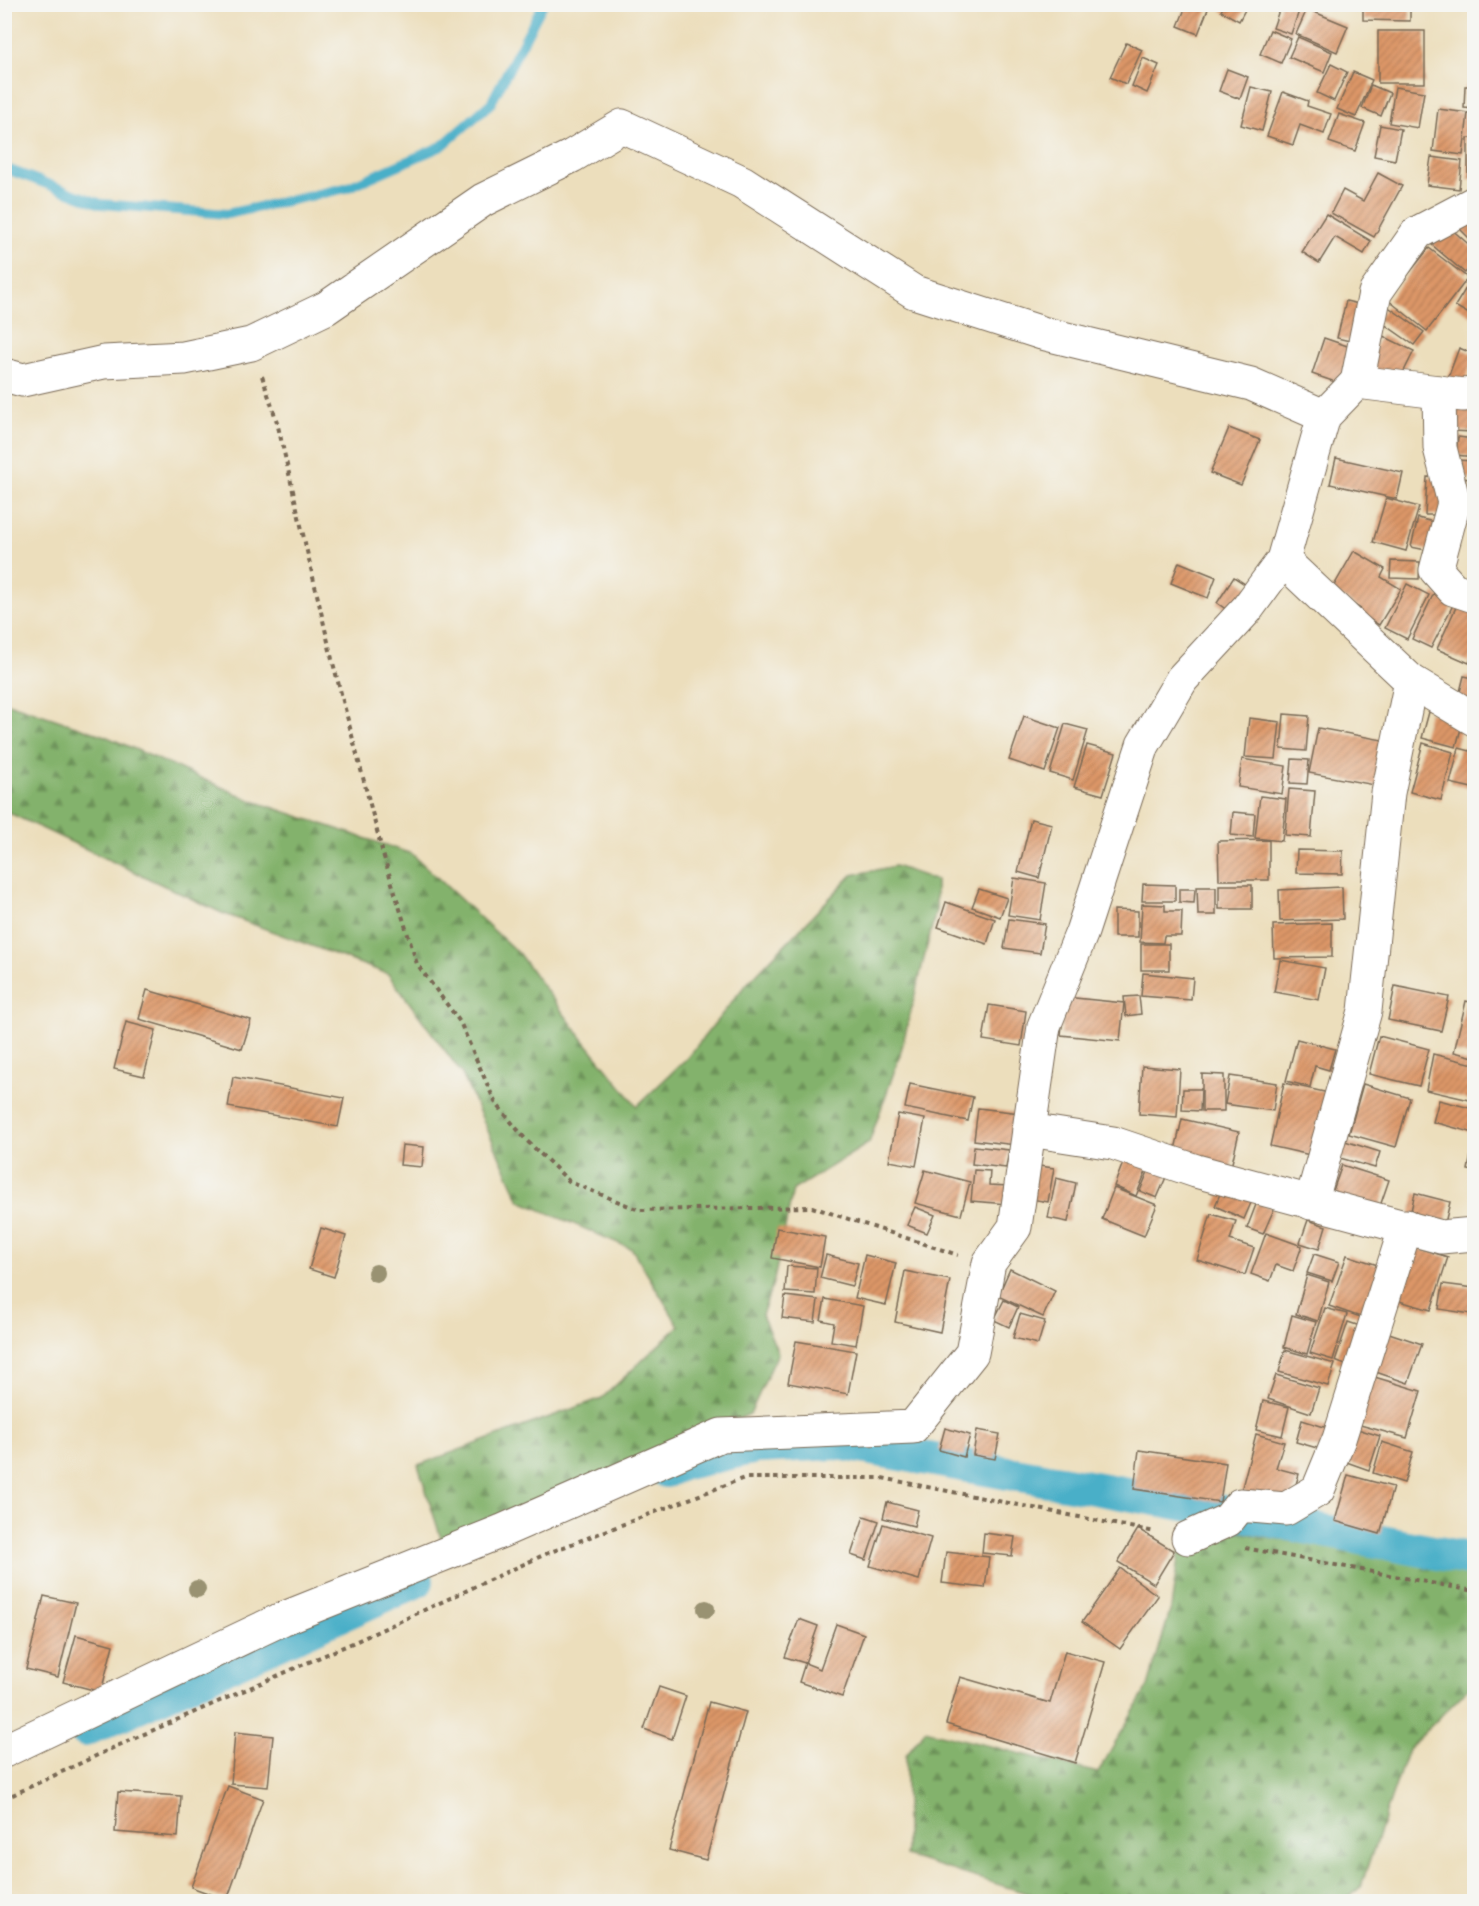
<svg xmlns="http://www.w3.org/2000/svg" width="1479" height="1906" viewBox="0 0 1479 1906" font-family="Vollkorn,serif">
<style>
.forest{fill:url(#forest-firs);stroke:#5f6e45;stroke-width:1.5}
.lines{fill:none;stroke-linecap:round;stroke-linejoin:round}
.stream{stroke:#49afc8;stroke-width:10}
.canal{stroke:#49afc8;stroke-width:34}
.building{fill:url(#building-hatch)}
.minor-casing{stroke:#796955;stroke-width:35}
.path{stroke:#796955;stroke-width:4;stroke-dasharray:4.5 4.5;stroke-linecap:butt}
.minor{stroke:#fff;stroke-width:33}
.tree{fill:#999272}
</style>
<defs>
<pattern id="forest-firs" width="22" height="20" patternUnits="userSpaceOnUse" patternTransform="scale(1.5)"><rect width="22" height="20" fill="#83b26c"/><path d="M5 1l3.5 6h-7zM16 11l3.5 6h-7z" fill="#6c9158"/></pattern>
<pattern id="building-hatch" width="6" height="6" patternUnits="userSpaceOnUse" patternTransform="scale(1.5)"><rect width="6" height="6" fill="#dd9768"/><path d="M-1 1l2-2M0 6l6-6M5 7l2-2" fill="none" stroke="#b47b55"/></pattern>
</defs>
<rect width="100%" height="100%" fill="#f6f6f2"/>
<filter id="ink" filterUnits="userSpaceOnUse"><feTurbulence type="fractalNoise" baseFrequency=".0167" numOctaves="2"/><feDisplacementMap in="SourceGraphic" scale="12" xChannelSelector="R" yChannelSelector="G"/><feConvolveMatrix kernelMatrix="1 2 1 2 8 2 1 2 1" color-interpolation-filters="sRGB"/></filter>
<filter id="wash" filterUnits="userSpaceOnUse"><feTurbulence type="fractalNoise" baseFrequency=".008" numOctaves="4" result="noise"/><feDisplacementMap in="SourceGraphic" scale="24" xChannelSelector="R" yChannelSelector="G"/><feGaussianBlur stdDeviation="1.35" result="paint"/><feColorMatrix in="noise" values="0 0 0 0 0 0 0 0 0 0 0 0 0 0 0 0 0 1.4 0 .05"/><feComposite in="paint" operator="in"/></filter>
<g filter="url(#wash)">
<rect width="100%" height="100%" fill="#ecdebc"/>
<g class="forest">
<path d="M5 702 105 736 253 801 412 854 519 954 582 1038 637 1106 687 1058 743 988 852 875 895 866 936 880V910L900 1055 869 1143 793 1190 774 1280 762 1315 778 1353 750 1414 444 1548 418 1465 602 1398 679 1326 632 1249 520 1201 461 1072 388 974 222 913 5 811Z"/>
<path d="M1221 1529 1474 1573V1683L1408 1749 1361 1886 1346 1901H1052L906 1856V1755L925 1730 1098 1773 1148 1686 1171 1608 1179 1552Z"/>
</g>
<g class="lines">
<path class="stream" d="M4 168 101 204 227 214 346 188 442 146 491 103 543 4"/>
<g class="canal">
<path d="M666 1471 681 1464 757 1447 838 1443 1207 1508 1474 1560"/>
<path d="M85 1730 417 1581"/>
</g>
</g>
<g id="blocks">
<g class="building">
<path d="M1187 4H1198L1208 9 1198 34 1178 26Z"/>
<path d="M1225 4H1248L1239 21 1221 11Z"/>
<path d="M1281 4 1300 8 1291 34 1273 28Z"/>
<path d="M1363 4H1410V21L1363 20Z"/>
<path d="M1444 4H1473L1472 11 1444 8Z"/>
<path d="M1307 9 1348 26 1337 52 1296 34Z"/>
<path d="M1270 30 1291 39 1281 63 1260 54Z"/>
<rect x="1378" y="31" width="47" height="52"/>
<path d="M1298 37 1332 52 1324 72 1289 57Z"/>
<path d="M1126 43 1142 50 1126 84 1110 77Z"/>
<path d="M1143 58 1159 65 1147 93 1132 86Z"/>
<path d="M1331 64 1347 72 1334 101 1317 93Z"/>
<path d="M1227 69 1248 77 1240 99 1219 91Z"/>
<path d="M1353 72 1372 80 1356 117 1337 109Z"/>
<path d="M1371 85 1390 93 1381 116 1362 108Z"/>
<path d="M1465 86H1474V109L1464 108Z"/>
<path d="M1251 87 1272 92 1262 131 1241 125Z"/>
<path d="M1395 87 1424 92 1418 128 1389 123Z"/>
<path d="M1283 92 1308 101 1307 106 1331 114 1324 134 1300 125 1293 145 1267 136Z"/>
<path d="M1438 109 1468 113 1463 155 1433 151Z"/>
<path d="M1339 114 1365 123 1355 151 1329 142Z"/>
<path d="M1380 125 1401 129 1395 160 1374 156Z"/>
<rect x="1468" y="138" width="6" height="41"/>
<path d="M1431 157 1462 161 1459 189 1427 185Z"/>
<path d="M1378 173 1402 186 1374 237 1331 213 1343 190 1363 201Z"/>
<path d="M1326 214 1371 241 1364 254 1335 237 1319 263 1302 252Z"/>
<path d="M1464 216 1474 226V243L1456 225Z"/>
<path d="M1449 227 1474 249V262L1465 273 1432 245Z"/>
<path d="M1429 248 1468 278 1427 331 1388 300Z"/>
<path d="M1474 275V317L1455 306Z"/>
<path d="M1346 301 1367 306 1358 343 1337 338Z"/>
<path d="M1387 306 1424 332 1414 345 1377 319Z"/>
<path d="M1381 335 1414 351 1398 383 1365 367Z"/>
<path d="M1324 338 1359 350 1347 386 1312 374Z"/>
<path d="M1459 348 1474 354 1463 393 1445 386Z"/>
<path d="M1453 407 1474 408 1473 432 1452 431Z"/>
<path d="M1229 428 1260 440 1241 485 1210 473Z"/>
<path d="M1458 437 1474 439V457L1456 455Z"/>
<path d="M1336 458 1403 473 1397 499 1330 484Z"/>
<path d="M1456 460 1474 461V479L1455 478Z"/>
<path d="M1427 477 1445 478 1442 515H1425Z"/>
<path d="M1386 498 1419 507 1406 551 1373 542Z"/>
<path d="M1418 518 1438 523 1431 551 1411 547Z"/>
<path d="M1354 551 1385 569 1381 577 1401 589 1379 625 1359 613 1361 609 1331 591Z"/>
<path d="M1391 561 1420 562 1419 579 1390 578Z"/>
<path d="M1179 562 1216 577 1208 598 1171 583Z"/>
<path d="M1234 577 1254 590 1236 616 1217 603Z"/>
<path d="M1407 584 1429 595 1407 639 1385 628Z"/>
<path d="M1434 593 1454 603 1431 648 1412 639Z"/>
<path d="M1457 605 1474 613V651L1469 663 1437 649Z"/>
<path d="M1464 676 1474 678V709L1457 704Z"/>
<path d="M1429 712 1463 721 1456 747 1422 738Z"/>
<path d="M1284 714 1309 716 1306 751 1281 749Z"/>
<path d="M1024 716 1060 728 1045 772 1009 760Z"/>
<path d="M1249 718 1280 722 1276 759 1245 757Z"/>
<path d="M1065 724 1088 730 1073 780 1050 773Z"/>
<path d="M1318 728 1388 741 1380 786 1309 773Z"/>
<path d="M1423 743 1453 752 1441 800 1410 792Z"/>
<path d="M1087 745 1116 753 1103 795 1074 787Z"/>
<path d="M1459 748 1474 752 1472 788 1450 783Z"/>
<path d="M1242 759 1286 766 1282 794 1238 787Z"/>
<path d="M1292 759 1309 760 1307 784 1290 783Z"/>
<path d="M1289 789 1315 791 1311 837 1285 835Z"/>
<path d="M1260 796 1286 799 1282 841 1255 838Z"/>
<path d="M1233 812 1255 814 1253 837 1231 835Z"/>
<path d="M1031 819 1052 824 1039 878 1018 872Z"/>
<path d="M1269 840V880H1219L1218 841Z"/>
<path d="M1297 850 1343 851 1342 874 1296 873Z"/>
<path d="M1014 878 1046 883 1040 920 1008 915Z"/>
<path d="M1143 884 1175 885V901H1142Z"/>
<rect x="1219" y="885" width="33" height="24"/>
<path d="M1197 887H1216V915H1198Z"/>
<path d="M1342 887 1343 919 1280 921 1279 890Z"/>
<path d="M979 889 1007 898 1000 917 972 907Z"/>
<path d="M1179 889H1195L1194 903 1179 902Z"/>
<path d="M946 902 995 919 987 944 938 927Z"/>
<path d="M1142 904 1165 905V911H1182L1181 936H1164L1163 943 1140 942Z"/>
<path d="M1114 910 1138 911V937H1114Z"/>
<path d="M1009 919 1045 924 1040 953 1004 948Z"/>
<path d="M1332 923V957L1274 958 1273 925Z"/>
<rect x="1141" y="944" width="28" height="26"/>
<path d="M1280 960 1325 968 1319 1000 1274 992Z"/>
<path d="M1143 973 1193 978 1191 1000 1141 996Z"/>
<path d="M1395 986 1449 997 1441 1031 1388 1020Z"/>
<path d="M147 990 251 1020 242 1049 139 1019Z"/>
<path d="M1139 996 1141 1014 1126 1016 1124 997Z"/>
<path d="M1065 997 1124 1003 1120 1041 1061 1035Z"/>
<path d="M1466 1001 1474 1003V1057L1454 1052Z"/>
<path d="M989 1005 1026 1011 1021 1046 983 1040Z"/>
<path d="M126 1022 156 1030 144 1076 114 1069Z"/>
<path d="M1379 1036 1429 1049 1419 1086 1369 1074Z"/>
<path d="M1297 1039 1335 1049 1329 1070 1315 1066 1310 1087 1286 1081Z"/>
<path d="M1433 1054 1474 1064V1101L1426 1090Z"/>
<path d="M1142 1066 1180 1069 1177 1117 1139 1114Z"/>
<path d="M1202 1074 1224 1075V1111H1202Z"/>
<path d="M1230 1076 1277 1083 1273 1111 1225 1104Z"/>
<path d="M233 1077 344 1098 338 1127 228 1107Z"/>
<path d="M1284 1083 1329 1093 1315 1156 1270 1146Z"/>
<path d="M910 1084 973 1097 968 1121 905 1108Z"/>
<path d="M1363 1084 1410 1098 1396 1147 1349 1134Z"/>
<path d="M1183 1089H1201L1200 1111 1182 1110Z"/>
<path d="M1439 1100 1474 1109V1133L1433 1122Z"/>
<path d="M978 1108 1020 1113 1016 1145 974 1140Z"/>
<path d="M898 1114 925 1119 916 1166 889 1161Z"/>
<path d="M1182 1119 1239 1132 1230 1172 1173 1159Z"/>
<path d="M1345 1141 1380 1152 1375 1168 1340 1158Z"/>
<path d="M402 1145 424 1147 422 1167 400 1165Z"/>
<path d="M974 1146 1009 1150 1006 1168 972 1164Z"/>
<path d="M1472 1149H1474V1171L1468 1170Z"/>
<path d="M1126 1155 1149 1164 1136 1196 1114 1186Z"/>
<path d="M1152 1162 1169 1170 1157 1198 1140 1191Z"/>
<path d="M1031 1165 1054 1168 1048 1202 1025 1198Z"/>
<path d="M1342 1165 1389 1180 1377 1215 1330 1199Z"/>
<path d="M925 1170 970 1182 961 1215 915 1203Z"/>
<path d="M974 1170 990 1171 989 1185 1009 1186 1007 1204 971 1201Z"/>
<path d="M1056 1178 1076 1183 1068 1222 1048 1218Z"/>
<path d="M1224 1184 1254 1196 1244 1219 1215 1206Z"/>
<path d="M1114 1188 1157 1205 1144 1236 1102 1219Z"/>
<path d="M1415 1193 1450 1202 1443 1232 1408 1224Z"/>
<path d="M1257 1202 1274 1209 1263 1234 1247 1228Z"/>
<path d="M915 1207 935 1215 927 1233 907 1225Z"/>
<path d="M1211 1214 1236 1221 1230 1240 1254 1248 1245 1275 1197 1260Z"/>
<path d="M1308 1220 1326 1226 1319 1249 1300 1243Z"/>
<path d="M321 1228 346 1236 334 1277 309 1269Z"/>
<path d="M777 1228 825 1237 820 1267 772 1258Z"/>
<path d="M1266 1233 1302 1246 1293 1271 1276 1265 1270 1281 1251 1274Z"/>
<path d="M1401 1243 1448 1257 1431 1310 1385 1297Z"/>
<path d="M1314 1254 1339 1262 1332 1281 1307 1273Z"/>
<path d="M826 1255 858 1263 852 1286 820 1278Z"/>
<path d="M865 1255 896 1263 886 1305 855 1298Z"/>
<path d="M1347 1255 1390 1269 1372 1321 1329 1306Z"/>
<path d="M787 1266 817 1268 815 1294 785 1292Z"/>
<path d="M1010 1269 1055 1291 1043 1317 998 1296Z"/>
<path d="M905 1271 950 1280 940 1332 895 1322Z"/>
<path d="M1307 1275 1329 1282 1318 1321 1296 1314Z"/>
<path d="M1443 1284 1474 1288 1471 1314 1439 1309Z"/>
<path d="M785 1296 818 1300 815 1322 782 1318Z"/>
<path d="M825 1299 863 1306 856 1345 831 1341 834 1323 821 1320Z"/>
<path d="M1004 1300 1018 1307 1009 1327 994 1320Z"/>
<path d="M1325 1308 1347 1314 1333 1360 1310 1353Z"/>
<path d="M1020 1314 1045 1321 1038 1344 1013 1338Z"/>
<path d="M1292 1315 1316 1322 1307 1354 1284 1347Z"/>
<path d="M1348 1322 1369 1329 1356 1369 1335 1361Z"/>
<path d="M1377 1329 1422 1344 1408 1383 1364 1368Z"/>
<path d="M796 1341 856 1351 848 1394 788 1383Z"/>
<path d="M1285 1350 1335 1364 1328 1386 1279 1372Z"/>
<path d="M1276 1375 1319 1388 1311 1413 1268 1399Z"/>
<path d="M1368 1375 1421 1391 1407 1438 1353 1423Z"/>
<path d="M1263 1401 1289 1407 1282 1436 1256 1430Z"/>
<path d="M1302 1420 1337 1431 1331 1452 1296 1442Z"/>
<path d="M1348 1426 1380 1436 1369 1470 1338 1459Z"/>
<path d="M945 1428 970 1435 964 1457 939 1450Z"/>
<path d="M977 1430 1000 1434 995 1459 973 1455Z"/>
<path d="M1256 1434 1284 1442 1276 1468 1299 1474 1290 1505 1241 1491Z"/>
<path d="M1382 1442 1413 1452 1404 1483 1373 1473Z"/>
<path d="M1139 1450 1226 1463 1220 1502 1134 1489Z"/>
<path d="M1348 1475 1393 1487 1380 1534 1335 1521Z"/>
<path d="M887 1502 918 1510 914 1526 883 1518Z"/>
<path d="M864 1516 879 1521 866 1560 851 1555Z"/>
<path d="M883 1524 931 1538 919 1580 870 1566Z"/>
<path d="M1138 1529 1174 1551 1154 1584 1118 1562Z"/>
<path d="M984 1533 1015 1537 1012 1556 982 1553Z"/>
<path d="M946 1552 989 1557 985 1588 942 1583Z"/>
<path d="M1120 1568 1158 1596 1120 1649 1082 1622Z"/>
<path d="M44 1596 76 1603 58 1677 26 1669Z"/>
<path d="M799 1619 818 1626 805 1663 785 1657Z"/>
<path d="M836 1624 864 1634 842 1697 799 1682 805 1663 820 1669Z"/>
<path d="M76 1635 113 1645 101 1692 63 1682Z"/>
<path d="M1065 1651 1105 1662 1075 1763 946 1724 960 1677 1050 1703Z"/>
<path d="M659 1687 686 1696 672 1739 644 1729Z"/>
<path d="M709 1702 746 1712 706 1860 669 1850Z"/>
<path d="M235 1732 273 1736 268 1787 231 1784Z"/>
<path d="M228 1786 263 1799 227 1900 191 1887Z"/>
<path d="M118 1792 181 1796 178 1837 115 1832Z"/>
</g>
</g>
</g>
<g filter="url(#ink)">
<use href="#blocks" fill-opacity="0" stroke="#796955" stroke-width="1.5"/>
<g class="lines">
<defs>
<g id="minor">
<path d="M4 375 23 380 104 362 184 358 251 344 326 308 483 200 572 156 622 126 742 182 914 292 1042 333 1251 384 1324 416"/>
<path d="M1357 382 1375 293 1417 233 1474 203"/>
<path d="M1439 392 1440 448 1454 503 1436 570 1453 589 1474 596"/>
<path d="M1283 560 1411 681 1474 719"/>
<path d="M1029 1130 1113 1143 1196 1171 1441 1237 1474 1234"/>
<path d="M1311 1203 1365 1011 1388 793 1411 681"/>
<path d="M1188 1538 1228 1520 1240 1505 1286 1509 1318 1490 1339 1439 1406 1226"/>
<path d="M4 1751 282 1619 502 1531 721 1435 913 1427 972 1353 989 1263 1015 1227 1044 1026 1082 932 1143 745 1182 679 1247 609 1283 560 1324 416 1357 382 1463 395 1474 394"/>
</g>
</defs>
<use href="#minor" class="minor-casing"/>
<g class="path">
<path d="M1428 4 1430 9"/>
<path d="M262 376 277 422 332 659 383 854 417 964 460 1022 495 1102 526 1140 570 1182 639 1210 812 1207 958 1255"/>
<path d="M1245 1548 1474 1591"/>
<path d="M4 1799 117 1746 357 1641 548 1553 744 1478H882L1155 1532"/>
</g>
<use href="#minor" class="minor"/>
</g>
<g class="tree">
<circle cx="376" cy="1273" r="9"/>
<circle cx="197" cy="1589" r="9"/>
<circle cx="706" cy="1609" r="9"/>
</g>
</g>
<rect width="1479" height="1906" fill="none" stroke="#f6f6f2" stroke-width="24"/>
</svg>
